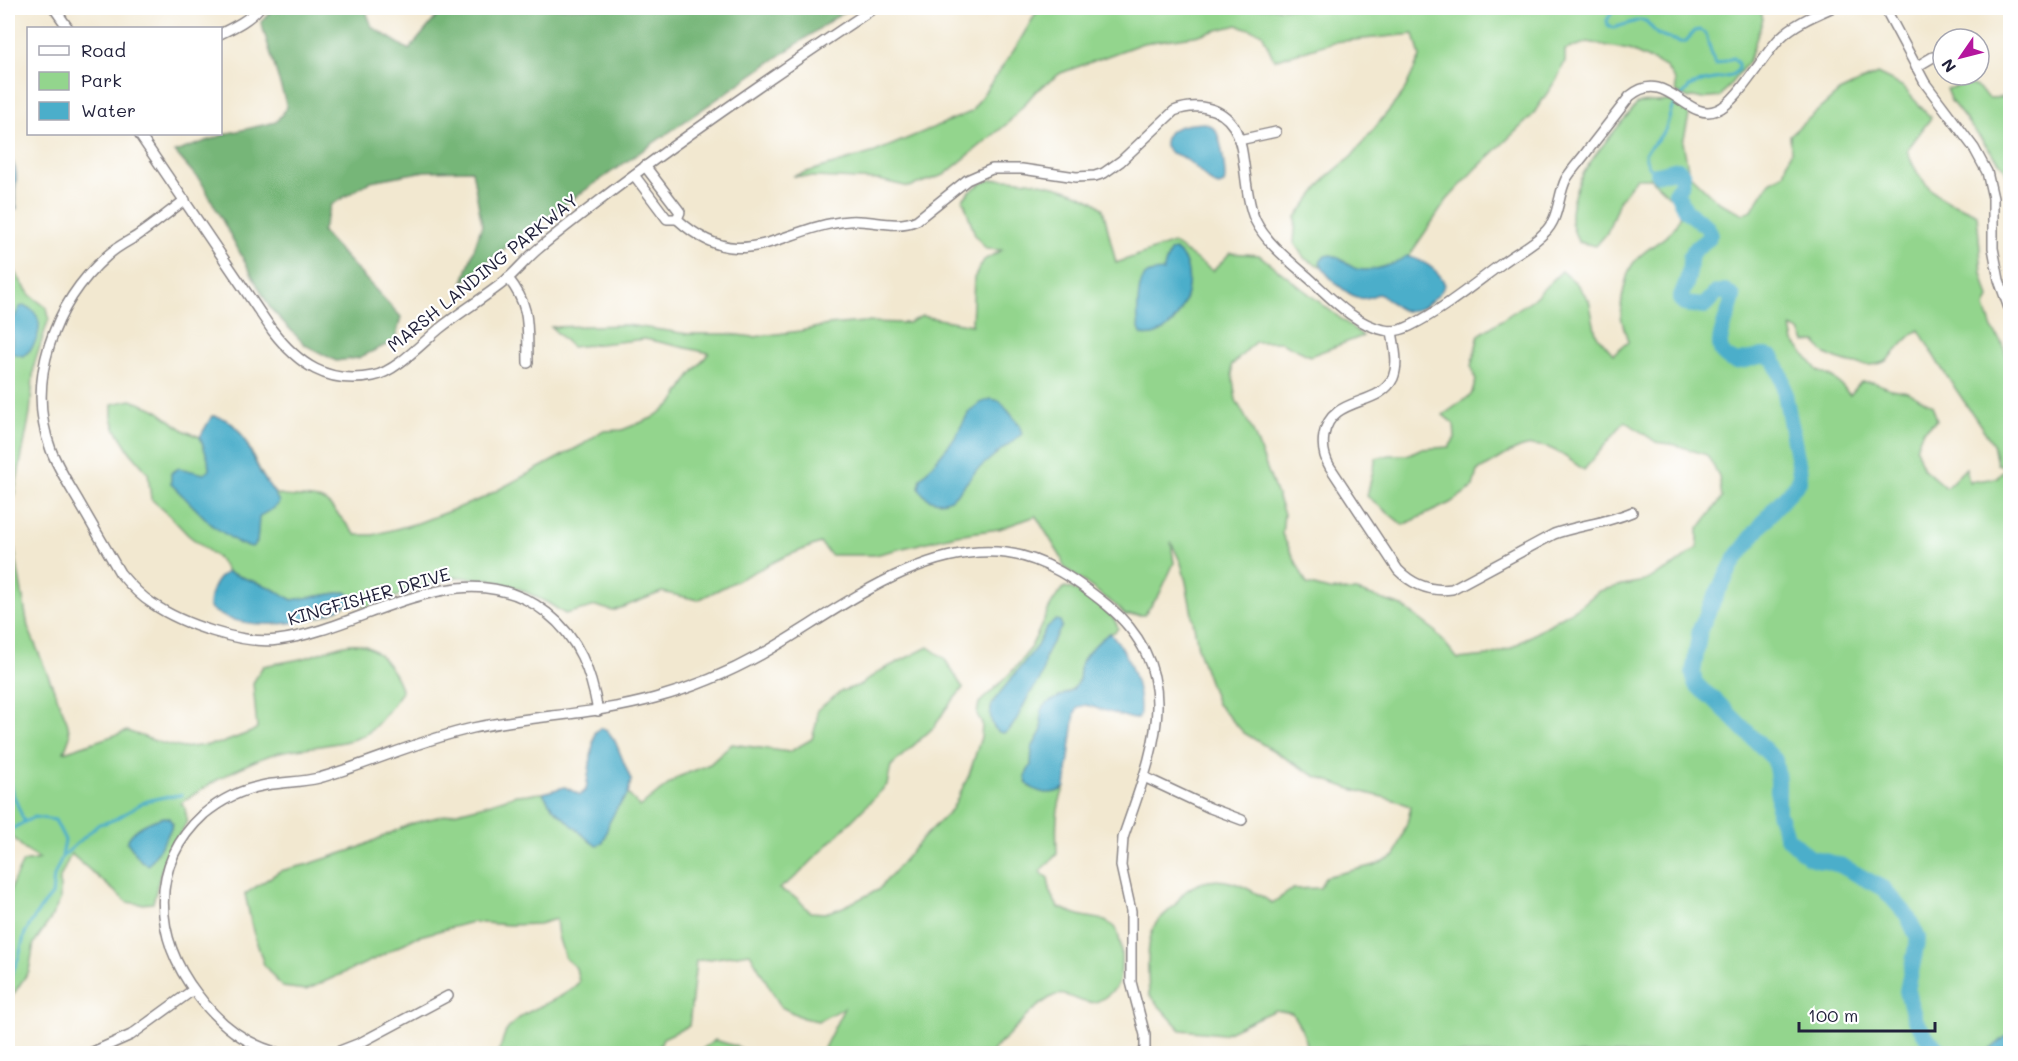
<svg xmlns="http://www.w3.org/2000/svg" width="2018" height="1061" viewBox="0 0 2018 1061" font-family="Mali,sans-serif">
<style>
.green{fill:#93d58d;stroke:#5a7c64;stroke-width:1.5;fill-rule:evenodd}
.forest{fill:#76b678;stroke:#4c6c5a;stroke-width:1.5}
.water{fill:#4baeca;stroke:#366882;stroke-width:1.5}
.lines{fill:none;stroke-linecap:round;stroke-linejoin:round}
.stream{stroke:#4baeca;stroke-width:3}
.river{stroke:#4baeca;stroke-width:16}
.street-casing{stroke:#8a8586;stroke-width:12}
.street{stroke:#fff;stroke-width:9}
.labels{text-anchor:middle;stroke-width:4.5;stroke-linejoin:round;paint-order:stroke}
.street-label{font-size:18px;fill:#22223b;stroke:#fff}
</style>
<rect width="100%" height="100%" fill="#fff"/>
<filter id="ink" filterUnits="userSpaceOnUse"><feTurbulence type="fractalNoise" baseFrequency=".0167" numOctaves="2"/><feDisplacementMap in="SourceGraphic" scale="12" xChannelSelector="R" yChannelSelector="G"/><feConvolveMatrix kernelMatrix="1 2 1 2 8 2 1 2 1" color-interpolation-filters="sRGB"/></filter>
<filter id="wash" filterUnits="userSpaceOnUse"><feTurbulence type="fractalNoise" baseFrequency=".008" numOctaves="4" result="noise"/><feDisplacementMap in="SourceGraphic" scale="24" xChannelSelector="R" yChannelSelector="G"/><feGaussianBlur stdDeviation="1.35" result="paint"/><feColorMatrix in="noise" values="0 0 0 0 0 0 0 0 0 0 0 0 0 0 0 0 0 1.4 0 .05"/><feComposite in="paint" operator="in"/></filter>
<g filter="url(#wash)">
<rect width="100%" height="100%" fill="#f2e8d0"/>
<g class="green">
<path d="M1039 8H1760L1763 19 1749 61 1720 97 1702 99 1694 97 1689 99 1676 92 1675 81 1666 67 1629 50 1588 42 1565 50V61L1558 77 1532 116 1475 170 1447 200 1407 259 1392 268 1356 271 1327 258 1320 266 1305 259 1294 243 1296 217 1326 178 1352 156 1403 93 1420 57 1414 34 1333 42 1274 60 1262 33 1237 25 1195 36 1143 43 1061 73 1036 91 1008 123 944 175 909 187 879 180 793 176 875 152 971 112 1016 47Z"/>
<path d="M1877 74 1902 86 1931 118 1907 150C1913 169 1926 188 1943 199 1954 205 1966 208 1977 214L1982 273 1989 298 1985 307 1992 329 2001 341 2010 365V1033L1986 1054H1308L1303 1032 1292 1013 1275 1010 1223 1034 1181 1030 1149 995C1148 976 1145 937 1157 922 1162 916 1169 911 1174 906 1178 901 1181 895 1186 891 1216 869 1245 885 1272 903L1293 889 1320 888 1325 877 1375 865 1395 856 1407 823 1411 807 1398 801 1351 789 1315 776 1244 733 1217 704 1199 653 1186 582 1181 563 1171 542 1174 563 1159 595 1144 615H1125L1118 607 1064 567 1061 557 1036 516 999 529 956 535 875 555H831L820 543 784 557 698 600 662 592 613 611 596 606 565 614 548 603 520 589 489 579 456 577 366 607 352 600 349 594 345 592 292 600 269 587 227 572 220 560 188 535 167 513 151 499 148 473 130 452 115 428 112 417V404L131 400 155 409 185 431 200 437 212 416C249 418 252 470 274 492 283 500 311 494 324 501 331 504 349 528 356 535H373L418 523 481 499 582 445 602 431 622 430 652 418 673 403 690 376 709 353 645 339 572 347 551 327 627 325 688 334H728L754 337 800 331 828 325 864 322 908 323 922 316 972 325 974 278 984 260 1002 250 986 249 975 235 963 199C969 192 976 185 985 182 1008 172 1087 189 1103 209L1116 263 1173 243 1213 271 1230 253 1259 255 1363 336 1310 356 1281 342H1255L1231 366 1236 400 1253 431 1284 514 1282 534 1307 584 1329 590 1357 591 1402 606 1434 630 1458 659 1488 656 1511 648 1583 604 1599 591 1622 585 1645 581 1675 565 1698 547V530L1722 498 1719 476 1707 455 1676 445 1656 442 1625 421 1584 470C1563 455 1542 436 1515 450 1502 456 1491 465 1477 471L1473 487 1450 503 1403 525 1367 496 1376 458 1390 455H1407L1420 449 1449 447 1455 438 1454 424 1443 415 1471 395 1476 381 1471 366 1479 335 1533 299 1562 271 1576 283 1589 300 1596 334 1613 354 1628 342C1626 333 1622 324 1621 315 1620 304 1626 274 1632 265 1648 241 1681 240 1680 206L1650 178H1636L1619 201 1607 233 1596 246 1578 242C1576 235 1571 227 1571 219 1570 174 1611 137 1637 104 1649 100 1658 104 1671 100L1686 108 1689 116 1683 142 1689 174 1718 202 1744 214 1751 211 1770 182 1784 174 1791 151 1790 135 1839 92ZM1791 327 1800 331 1805 342H1816C1818 346 1821 351 1824 353 1839 362 1868 369 1884 362 1895 357 1903 338 1919 330L1938 363 1993 444 1997 464 2006 467 1997 478 1969 482 1966 468 1946 488 1923 468 1916 448 1923 430 1937 420 1932 405 1908 392 1891 389 1873 382H1861L1850 395 1834 378 1818 371 1794 342Z"/>
<path d="M1967 84 1975 86 1989 98 2010 97V180L2004 168 1951 101 1946 89Z"/>
<path d="M10 265 30 295 47 308 49 318 34 365 30 414 8 526V266Z"/>
<path d="M8 527 14 547 28 627 67 721 70 736 64 752 127 731 161 743 183 748 222 743 251 732 257 728 253 683 263 666C278 663 293 661 308 657 337 648 359 631 384 660 393 671 398 678 402 692 393 704 379 726 366 734 349 745 302 747 280 752 245 762 210 783 181 803L185 807 187 822 168 854 161 871 153 903 140 904 127 902 71 854 60 878V900L50 920 34 943 29 971 11 998H8V898L13 882 23 862 40 859 25 850 13 837 8 843Z"/>
<path d="M1065 587C1082 590 1114 612 1118 628L1115 632 1110 633 1080 667V677L1076 686 1041 710 1042 730 1031 765 1025 778 1030 787C1042 790 1056 796 1065 787 1055 808 1056 831 1057 854L1040 872 1048 878 1051 895 1058 907C1065 910 1072 913 1079 915 1092 919 1104 917 1114 927 1123 937 1122 969 1119 981 1117 989 1103 1000 1095 1002 1080 1006 1066 988 1051 997 1026 1012 1011 1035 990 1053L875 1054 861 1049 844 1053H826L824 1048 844 1008 818 1021 803 1018 781 1007 750 953 696 961 689 1026 663 1038 657 1053H496C504 1047 501 1036 508 1029 527 1005 559 1004 579 982L576 968 565 958 558 936 556 919 539 924 509 925 472 922 416 937 377 958 306 990 282 987 264 965 253 931 245 894 280 871 309 864 358 848 410 824 485 805 516 795 543 793 565 787 580 795 586 790 595 732 602 728 607 730 615 741 631 780 628 794 640 807 678 777 710 764 732 744 789 752 812 739 817 721V710L842 691 860 685 880 671 928 647 944 658 963 688 945 710 935 726 891 766 887 785 798 875 779 889 797 898 810 912 825 913 841 908 878 890 925 836 952 809 969 775 981 737 982 724 977 714 979 703C997 686 1017 669 1030 648 1042 628 1048 602 1065 587Z"/>
<path d="M715 1040 738 1047 750 1053H697Z"/>
</g>
<path class="forest" d="M275 8H365L372 27 409 50 438 15 435 8H849L529 229 463 282 482 225 472 170 425 171 371 181 331 205 322 232 401 317 395 341 358 358 336 361 305 345 270 308 202 183 175 152 229 133 276 122 287 107 261 22Z"/>
<g class="water">
<path d="M1204 123C1209 125 1213 126 1216 131 1221 139 1227 175 1224 184L1219 186C1207 185 1195 158 1171 153L1165 146C1164 125 1188 124 1204 123Z"/>
<path d="M8 153C24 179 10 186 17 208 15 210 12 212 10 214 2 227 20 252 8 266Z"/>
<path d="M1175 250C1205 268 1181 342 1142 335 1135 326 1137 284 1145 276 1149 271 1157 272 1163 271L1170 251Z"/>
<path d="M1331 255C1342 257 1347 266 1357 269 1372 273 1395 264 1407 256 1422 260 1440 270 1445 285 1438 298 1417 316 1402 310 1392 306 1388 297 1378 294 1372 296 1365 300 1359 298 1346 294 1324 275 1320 262L1325 256Z"/>
<path d="M25 306C48 315 40 345 23 356L14 354 12 352V322L20 307Z"/>
<path d="M991 399 1000 401 1019 424 1022 434C1007 445 992 457 978 469 964 482 954 509 931 500 925 497 921 493 919 487L921 478 954 439 969 412 980 403Z"/>
<path d="M212 416C241 417 249 452 261 474 267 483 274 491 279 502 275 512 264 510 259 518L257 542 252 547 240 544 213 526 171 484V473L179 468 204 474 209 470 208 459 200 437Z"/>
<path d="M227 572 269 587 292 600 345 592 349 594 352 600C325 626 237 635 209 607 209 593 215 579 227 572Z"/>
<path d="M1056 620 1060 621 1062 626C1057 636 1050 644 1046 654 1043 662 1045 669 1041 677 1039 683 1034 687 1031 692 1024 703 1020 715 1013 725 1001 745 984 722 993 702L1037 646 1046 628Z"/>
<path d="M1110 633C1128 650 1144 693 1139 718L1133 719 1086 705 1078 707 1075 713 1065 787C1054 798 1026 793 1025 776L1031 765 1032 748 1042 730 1041 710C1050 697 1065 698 1075 687 1082 680 1078 672 1081 664 1086 653 1100 639 1110 633Z"/>
<path d="M602 728 607 730 615 741 631 780 628 794 617 808 609 823 603 843 597 845 592 843 552 807 543 793 565 787 580 795 586 790 595 732Z"/>
<path d="M164 817 169 818 173 824C171 830 152 862 148 865L141 861 127 842C132 828 150 821 164 817Z"/>
<path d="M2010 1033V1053H1986Z"/>
</g>
<g class="lines">
<g class="stream">
<path d="M1615 8 1607 20 1608 25 1613 28 1640 20 1646 21 1657 34 1680 42H1685L1695 31 1701 30 1706 35 1715 65 1733 58 1738 64V70L1731 76 1704 81 1689 87 1672 108 1665 131 1645 153C1646 163 1649 170 1658 174"/>
<path d="M8 775 11 789 24 821"/>
<path d="M8 831 34 817 55 820 65 840 62 857 54 876 52 895 37 913 25 933 18 960 8 981"/>
<path d="M63 856 99 824C115 822 125 813 139 805 151 798 169 796 182 795"/>
</g>
<path class="river" d="M1658 174 1678 169 1683 175 1681 184 1676 192 1686 211 1706 226 1710 232 1708 239C1681 258 1695 254 1687 281 1685 287 1682 292 1680 299L1684 304 1704 306 1716 293 1725 291 1733 297C1730 310 1721 330 1720 342 1719 354 1730 363 1741 361 1755 359 1759 353 1773 358L1782 378 1800 473 1799 482 1773 510 1736 558 1716 595 1700 629 1693 673 1695 683 1703 691 1715 700 1775 760 1778 781V813L1787 837 1809 857 1840 865 1884 889 1907 915 1918 938 1907 991 1915 1020 1930 1042 1943 1054"/>
</g>
</g>
<g filter="url(#ink)">
<g class="lines">
<defs>
<g id="street">
<path d="M54 8 68 28"/>
<path d="M1885 8 1925 83 1974 148 1987 172 1993 198V248L1999 280 2010 311"/>
<path d="M220 34C234 27 249 20 259 8"/>
<path d="M1916 67 1933 57"/>
<path d="M139 134 272 330C298 364 328 385 373 376 395 372 421 344 439 329 460 312 484 298 505 281 517 271 526 259 538 249 557 233 578 217 599 201 688 133 781 70 874 8"/>
<path d="M1239 140 1276 132"/>
<path d="M645 166 680 212 677 219"/>
<path d="M634 175 667 219H677C743 279 779 227 849 221 872 219 895 230 917 220L967 180 992 169H1022L1076 177 1095 176 1104 173 1121 161 1174 111C1195 103 1221 106 1234 127 1247 149 1243 193 1255 220 1266 243 1291 262 1310 279 1331 298 1356 325 1384 330 1393 332 1402 330 1410 326 1444 309 1474 284 1504 262 1517 252 1533 245 1544 233 1560 218 1557 197 1566 179 1572 169 1581 160 1588 150 1602 132 1616 114 1630 96 1666 66 1687 123 1717 110 1738 102 1763 55 1780 38 1794 24 1813 16 1831 8"/>
<path d="M185 200C169 212 153 225 137 236 127 242 116 247 107 256 54 303 25 382 51 450 58 468 69 485 79 502 93 526 106 549 120 573 130 585 140 596 153 604 182 624 243 645 278 640 366 629 463 546 547 613 579 638 591 672 598 711"/>
<path d="M508 278C532 308 527 327 528 363"/>
<path d="M1392 331C1394 346 1399 363 1393 378 1379 408 1331 395 1324 435 1322 447 1324 457 1330 467L1398 570C1413 585 1430 592 1452 589L1554 534C1580 525 1607 523 1632 512"/>
<path d="M1144 777 1210 808 1242 820"/>
<path d="M88 1054 131 1035 193 990"/>
<path d="M283 1054C246 1046 219 1024 197 994 154 938 148 865 204 814 222 799 243 789 266 785 284 782 302 782 319 778 371 763 420 740 473 728 534 715 595 715 655 698 692 688 728 673 762 654 832 615 920 541 1006 553 1046 558 1077 581 1107 605 1190 674 1151 755 1123 838L1121 866 1131 911V982L1145 1035V1048L1143 1054"/>
<path d="M332 1054 360 1043 448 996"/>
</g>
</defs>
<use href="#street" class="street-casing"/>
<use href="#street" class="street"/>
</g>
</g>
<g class="labels">
<g class="street-label">
<text transform="translate(483 273) rotate(-39)" y="6">MARSH LANDING PARKWAY</text>
<text transform="translate(369 597) rotate(-16)" y="6">KINGFISHER DRIVE</text>
</g>
</g>
<rect width="2018" height="1061" fill="none" stroke="#fff" stroke-width="30"/>
<rect x="27" y="27" width="195" height="108" fill="#ffffff" stroke="#a7a7b1" stroke-width="1.5"/>
<rect x="39" y="46" width="30" height="9" fill="#ffffff" stroke="#a7a7b1" stroke-width="1.5"/>
<text x="81" y="57" font-size="18" fill="#22223b">Road</text>
<rect x="39" y="72" width="30" height="18" fill="#93d58d" stroke="#a7a7b1" stroke-width="1.5"/>
<text x="81" y="87" font-size="18" fill="#22223b">Park</text>
<rect x="39" y="102" width="30" height="18" fill="#4baeca" stroke="#a7a7b1" stroke-width="1.5"/>
<text x="81" y="117" font-size="18" fill="#22223b">Water</text>
<g transform="translate(1961 57) rotate(235)"><circle r="28" fill="#ffffff" stroke="#a7a7b1" stroke-width="1.5"/>
<path d="M0-4.5L10 22L0 15L-10 22Z" fill="#b5179e"/>
<text y="-9" font-size="16" font-weight="bold" text-anchor="middle" fill="#22223b">N</text>
</g>
<path d="M1799 1022v9h136v-9" fill="none" stroke="#22223b" stroke-width="3"/>
<text x="1808" y="1022" font-size="18" fill="#22223b" stroke="#ffffff" stroke-width="4.5" paint-order="stroke">100 m</text>
</svg>
